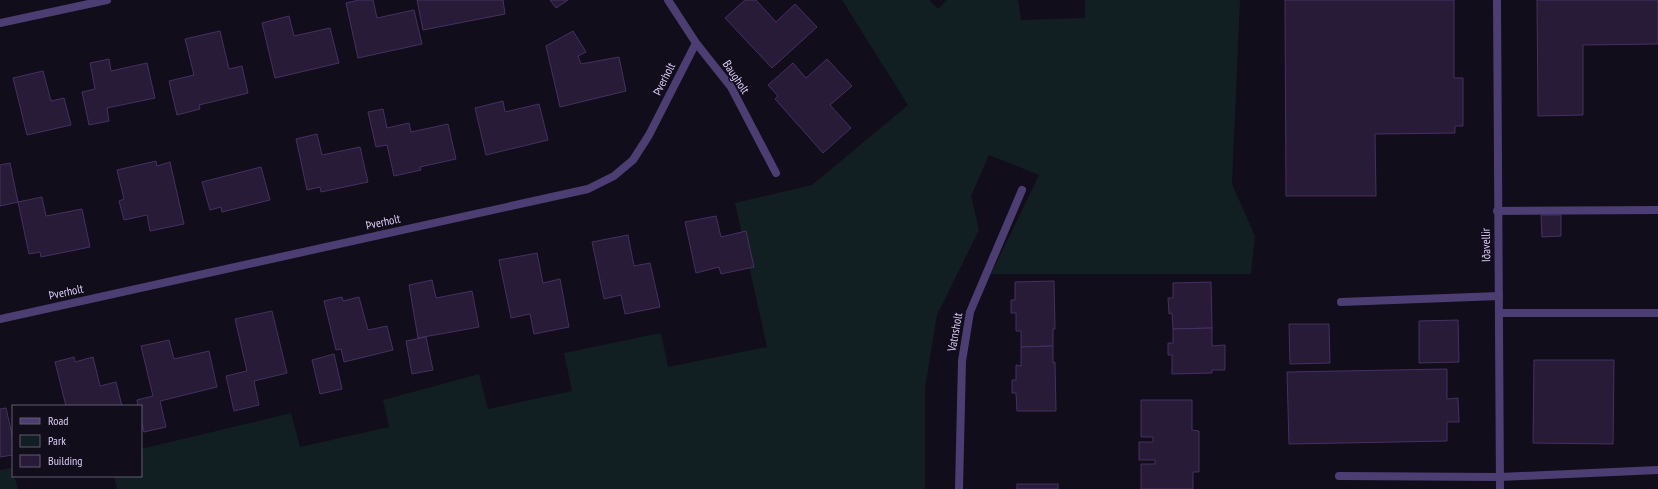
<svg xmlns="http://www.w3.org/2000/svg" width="1658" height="489" viewBox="0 0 1658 489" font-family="'PT Sans Narrow',sans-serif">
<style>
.green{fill:#111f23}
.building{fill:#281b38;stroke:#453061}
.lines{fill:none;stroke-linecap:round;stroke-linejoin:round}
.service{stroke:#4c3e73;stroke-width:8}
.minor{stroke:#4c3e73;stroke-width:8}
.labels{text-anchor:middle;stroke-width:3;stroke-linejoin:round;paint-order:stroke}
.street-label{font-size:12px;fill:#dcccf8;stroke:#120d1a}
</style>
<rect width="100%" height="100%" fill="#120d1a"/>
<g class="green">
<path d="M842 0H929L938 9 947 0H1018L1021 20 1085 18V0H1240L1232 184 1255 236 1251 274H991L1039 175 989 155 971 196 979 230 937 315 925 388V489H117L114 476H141V449L291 413 300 447 389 427 383 400 479 374 488 409 572 391 564 353 661 333 668 367 767 347 735 203 812 185 908 105Z"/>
<path d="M12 468 13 476H14L18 489H0V470Z"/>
</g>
<g class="building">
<path d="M359 0H373L377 18 414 10 422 44 358 58 346 3Z"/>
<path d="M417 0H503L505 14 423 30Z"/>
<path d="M550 0H568L556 8Z"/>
<path d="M745 0H756L776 22 795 4 817 27 772 68 725 18Z"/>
<path d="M1285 0H1454V78H1463V126H1455V133L1375 134 1376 196H1286Z"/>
<path d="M1537 0H1658V44L1583 45V115L1538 116Z"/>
<path d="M289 16 294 36 330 28 339 63 275 78 262 23Z"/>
<path d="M220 31 229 69 242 66 248 93 199 105 200 109 177 115 169 81 194 75 185 39Z"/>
<path d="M573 31 586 52 578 56 581 64 619 57 626 91 560 107 546 46Z"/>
<path d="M109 59 111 71 147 63 155 98 107 108 109 121 89 125 82 92 95 89 90 63Z"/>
<path d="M827 59 852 86 830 105 851 128 823 153 775 99 778 96 768 85 793 63 806 78Z"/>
<path d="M43 71 51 101 64 98 71 125 27 135 13 78Z"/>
<path d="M503 101 505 112 539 104 548 140 486 155 475 108Z"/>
<path d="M383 109 387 128 409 123 411 132 448 124 456 159 420 167 421 170 394 176 387 145 376 147 368 112Z"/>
<path d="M317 134 322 155 360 147 368 182 321 192 320 187 307 190 296 139Z"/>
<path d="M156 161 157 166 170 162 184 224 150 231 147 215 124 220 119 201 124 199 117 170Z"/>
<path d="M10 163 18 202 0 206V165Z"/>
<path d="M261 167 270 200 222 212 221 207 210 210 202 182Z"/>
<path d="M42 197 46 216 82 209 90 247 41 257 40 252 29 254 18 202Z"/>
<path d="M1541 215H1561V236L1542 237Z"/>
<path d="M716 216 721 237 746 231 754 267 721 274 719 267 696 273 685 222Z"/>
<path d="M628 235 634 266 650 263 660 307 625 314 621 295 604 299 592 242Z"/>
<path d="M537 253 543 283 560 279 569 327 534 334 530 314 511 318 499 260Z"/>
<path d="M432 280 436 298 472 291 479 327 418 338 409 285Z"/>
<path d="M1054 281 1055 329H1053V346L1021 347V331H1016V313H1011V300H1015V282Z"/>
<path d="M1211 282 1212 328 1173 329 1172 313 1169 314 1168 298H1173V283Z"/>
<path d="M342 297 343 301 359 297 368 330 387 326 393 350 344 362 341 349 336 350 324 301Z"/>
<path d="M272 311 287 373 254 381 259 405 234 411 226 376 247 371 235 319Z"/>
<path d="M1458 320 1459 362 1419 363V321Z"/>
<path d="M1289 324H1329L1330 363 1290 364Z"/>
<path d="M1212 328V346L1225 345V370H1212V373L1172 374V355H1168V343H1173V329Z"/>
<path d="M426 337 433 370 412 374 406 341Z"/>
<path d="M169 340 174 359 209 351 217 387 160 401 166 427 144 432 141 420V406H138L137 400 153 396 141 346Z"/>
<path d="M1053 346V363L1055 362 1056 411H1017L1016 393H1012V380H1016V365L1021 366V347Z"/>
<path d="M334 354 342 389 320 394 312 360Z"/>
<path d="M74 357 75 362 93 357 100 386 116 382 122 406H66L55 362Z"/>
<path d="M1534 360H1614L1613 444 1533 443Z"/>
<path d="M1447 369V399L1458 398 1459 422H1447V441L1289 444 1287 372Z"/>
<path d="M1141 400H1192V430L1199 431V472H1193V489H1141V464H1155V460H1139V442H1153V437H1141Z"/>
<path d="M6 408 13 439V455L0 457V409Z"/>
<rect x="1017" y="484" width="41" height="5"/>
</g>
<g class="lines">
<g class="service">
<path d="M1497 211 1658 210"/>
<path d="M1341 302 1499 296"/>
<path d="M1499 313H1658"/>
<path d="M1339 476 1500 477 1658 470"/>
</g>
<g class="minor">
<path d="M668 0 696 43 731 87 776 173"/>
<path d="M1497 0 1500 489"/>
<path d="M0 23 107 0"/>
<path d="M0 319 588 189 614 176 633 160 649 135 696 43"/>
<path d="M959 489 962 361 970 312 1022 190"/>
</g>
</g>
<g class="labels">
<g class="street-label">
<text transform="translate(736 77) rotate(56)" y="4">Baugholt</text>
<text transform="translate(664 79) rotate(-63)" y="4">Þverholt</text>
<text transform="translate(383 222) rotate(-12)" y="4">Þverholt</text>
<text transform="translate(1486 245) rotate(-91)" y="4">Iðavellir</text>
<text transform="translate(66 292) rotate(-12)" y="4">Þverholt</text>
<text transform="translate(955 332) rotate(-80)" y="4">Vatnsholt</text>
</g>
</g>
<rect x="12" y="405" width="130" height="72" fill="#120d1a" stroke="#635973"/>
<rect x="20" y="418" width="20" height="6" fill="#4c3e73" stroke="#635973"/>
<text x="48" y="425" font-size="12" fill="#dcccf8">Road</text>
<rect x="20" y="435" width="20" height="12" fill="#111f23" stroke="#635973"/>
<text x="48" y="445" font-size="12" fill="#dcccf8">Park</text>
<rect x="20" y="455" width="20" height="12" fill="#281b38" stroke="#635973"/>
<text x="48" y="465" font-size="12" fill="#dcccf8">Building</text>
</svg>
